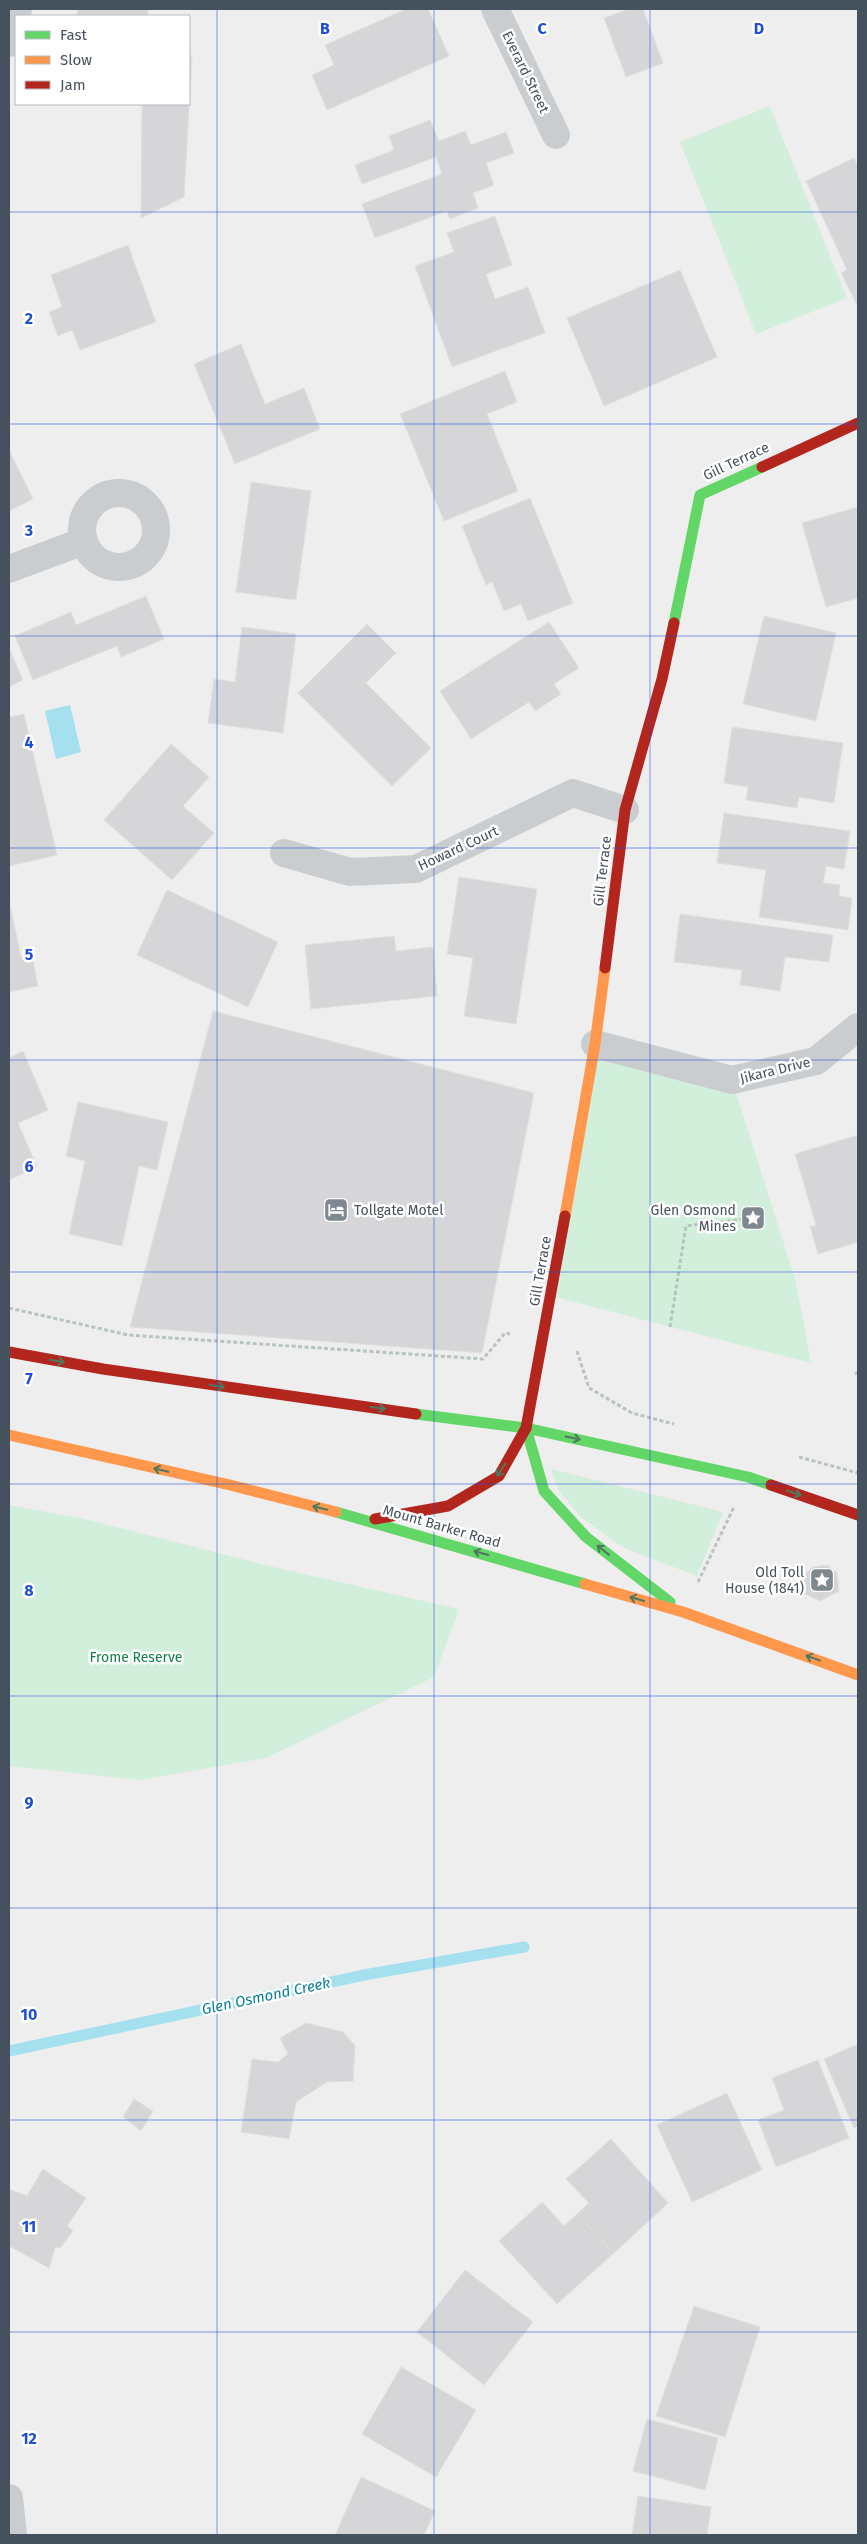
<svg xmlns="http://www.w3.org/2000/svg" width="867" height="2544" viewBox="0 0 867 2544" font-family="'Fira Sans',sans-serif">
<style>
.green{fill:#d2efdc}
.water{fill:#a5e0ef}
.lines{fill:none;stroke-linecap:round;stroke-linejoin:round}
.stream{stroke:#a5e0ef;stroke-width:11}
.building{fill:#d6d6d9;stroke:#e0e0e1}
.path{stroke:#b7c4bf;stroke-width:3;stroke-dasharray:4 2.5;stroke-linecap:butt}
.street{stroke:#cacdd0;stroke-width:28}
.fast{stroke:#63d668;stroke-width:11}
.slow{stroke:#ff974d;stroke-width:11}
.jam{stroke:#b3261e;stroke-width:11}
.oneway{stroke:#4e7960}
.grid{fill:none;stroke:#1d4ed8;stroke-width:1;stroke-opacity:0.55}
.labels{text-anchor:middle;stroke-width:5;stroke-linejoin:round;paint-order:stroke}
.street-label{font-size:14px;fill:#45515c;stroke:#fff}
.poi-label{font-size:14px;fill:#45515c;stroke:#fff;text-anchor:end}
.park-label{font-size:14px;fill:#138049;stroke:#fff}
.water-label{font-size:15px;font-style:italic;fill:#087f9d;stroke:#fff}
.grid-label{font-size:16px;text-anchor:middle;font-weight:bold;fill:#1d4ed8;stroke:#fff;stroke-width:5;stroke-linejoin:round;paint-order:stroke}
</style>
<rect width="100%" height="100%" fill="#efeeee"/>
<g class="green">
<path d="M770 106 847 298 756 334 680 142Z"/>
<path d="M595 1044 732 1080 796 1282 811 1363 551 1296Z"/>
<path d="M551 1469 723 1512 697 1576 624 1548 582 1518 559 1491Z"/>
<path d="M9 1505 85 1519 278 1568 459 1609 434 1677 266 1758 140 1780 9 1766Z"/>
</g>
<path class="water" d="M70 705 81 752 56 759 45 711Z"/>
<g class="lines">
<path class="stream" d="M9 2051 364 1975 524 1947"/>
</g>
<g class="building">
<path d="M78 9H149L147 16H76Z"/>
<path d="M406 9H428L449 56 327 110 312 75 334 65 325 45Z"/>
<path d="M629 9H643L663 63 626 77 604 18Z"/>
<path d="M192 55 184 197 141 218 142 104H189V57Z"/>
<path d="M430 120 439 141 465 131 471 145 506 132 514 153 486 163 494 185 473 193 478 208 450 219 447 211 375 238 362 204 442 174 436 157 362 184 355 165 394 150 389 136Z"/>
<path d="M854 158 858 166V307L841 273 847 270 806 181Z"/>
<path d="M495 216 512 265 486 274 495 299 528 287 545 333 452 367 415 266 454 252 447 233Z"/>
<path d="M128 245 156 322 80 350 72 330 58 336 49 312 62 307 51 275Z"/>
<path d="M680 270 717 357 604 406 567 318Z"/>
<path d="M241 344 265 404 304 388 320 429 235 464 194 364Z"/>
<path d="M505 371 517 402 487 414 518 491 444 521 400 414Z"/>
<path d="M9 450 33 499 9 511Z"/>
<path d="M251 482 311 491 296 600 236 592Z"/>
<path d="M530 498 573 603 528 621 521 604 504 611 492 582 486 585 462 526Z"/>
<path d="M858 507V598L826 607 802 523Z"/>
<path d="M146 596 164 639 121 657 117 646 33 680 15 636 71 612 76 625Z"/>
<path d="M764 616 836 633 816 721 743 704Z"/>
<path d="M549 622 579 668 554 684 561 694 535 711 529 702 471 739 440 691Z"/>
<path d="M367 624 396 653 366 683 431 748 392 786 298 693Z"/>
<path d="M242 627 296 634 283 733 208 723 214 679 235 682Z"/>
<path d="M9 648 23 680 9 687Z"/>
<path d="M24 714 57 855 9 866V717Z"/>
<path d="M732 727 843 743 834 803 799 797 797 808 746 800 748 787 724 783Z"/>
<path d="M171 744 209 777 183 806 214 833 172 880 104 820Z"/>
<path d="M724 813 850 831 844 869 826 866 823 883 840 885 839 896 852 898 848 930 759 917 766 870 717 863Z"/>
<path d="M459 877 537 889 516 1024 464 1016 473 958 447 954Z"/>
<path d="M167 890 278 942 248 1007 137 955Z"/>
<path d="M9 899 21 958 32 955 38 986 9 992Z"/>
<path d="M680 914 833 935 829 962 785 957 780 991 740 985 742 970 674 962Z"/>
<path d="M394 936 396 951 433 947 437 996 311 1009 305 945Z"/>
<path d="M213 1011 534 1093 482 1353 130 1327Z"/>
<path d="M23 1051 48 1110 18 1123 37 1167 9 1180V1058Z"/>
<path d="M78 1102 168 1122 157 1170 139 1166 122 1246 69 1234 85 1161 66 1156Z"/>
<path d="M858 1135V1242L818 1254 810 1226 816 1225 795 1154Z"/>
<path d="M827 1565 837 1573 839 1591 820 1601 805 1594 803 1576 813 1567Z"/>
<path d="M306 2023 343 2032 355 2045 353 2081 327 2082 296 2102 289 2139 241 2132 252 2059 278 2062 288 2054 280 2038Z"/>
<path d="M858 2044V2126L854 2128 824 2059Z"/>
<path d="M818 2060 849 2138 776 2167 758 2120 784 2110 772 2078Z"/>
<path d="M727 2093 762 2170 692 2202 657 2125Z"/>
<path d="M134 2099 153 2111 141 2131 123 2117Z"/>
<path d="M611 2139 668 2203 614 2253 577 2214 589 2203 566 2179Z"/>
<path d="M43 2169 86 2198 67 2226 73 2231 61 2247 55 2248 49 2268 9 2246V2189L27 2196Z"/>
<path d="M542 2202 564 2226 577 2214 614 2253 557 2304 499 2241Z"/>
<path d="M465 2270 533 2322 484 2385 417 2332Z"/>
<path d="M694 2306 760 2327 725 2437 656 2416Z"/>
<path d="M401 2367 476 2410 436 2477 362 2434Z"/>
<path d="M647 2419 718 2438 705 2490 633 2471Z"/>
<path d="M361 2477 435 2511 424 2535H335Z"/>
<path d="M638 2496 711 2507 707 2535H632Z"/>
</g>
<g class="lines">
<g class="path">
<path d="M9 1308 128 1335 483 1359 505 1333 510 1334"/>
<path d="M670 1327 686 1226 753 1218"/>
<path d="M577 1351 589 1388 632 1413 674 1424"/>
<path d="M855 1374 858 1372"/>
<path d="M799 1457 858 1473"/>
<path d="M698 1582 734 1507"/>
</g>
<g class="street">
<path d="M495 9 556 135"/>
<path d="M9 43 18 9"/>
<circle cx="119" cy="530" r="37"/>
<path d="M9 569 84 541"/>
<path d="M284 853 350 872 416 869 573 793 625 810"/>
<path d="M595 1044 732 1080 816 1061 858 1027"/>
<path d="M9 2498 13 2535"/>
</g>
<g class="fast">
<path d="M674 623 700 495 762 467"/>
<path d="M416 1414 526 1428 748 1477 771 1485"/>
<path d="M526 1428 544 1491 586 1537 670 1602"/>
<path d="M336 1512 585 1584"/>
</g>
<g class="slow">
<path d="M565 1216 595 1044 605 968"/>
<path d="M9 1435 230 1485 336 1512"/>
<path d="M585 1584 683 1612 858 1675"/>
</g>
<g class="jam">
<path d="M762 467 858 423"/>
<path d="M605 968 625 810 662 679 674 623"/>
<path d="M9 1352 103 1369 416 1414"/>
<path d="M526 1428 565 1216"/>
<path d="M771 1485 858 1515"/>
<path d="M375 1519 448 1506 499 1476 526 1428"/>
</g>
</g>
<defs><path id="oneway-shaft" d="M-6 0H5M1.5-3L5.5 0L1.5 3" fill="none" stroke-width="1.6" stroke-linecap="round" stroke-linejoin="round" transform="scale(1.25)"/></defs>
<g class="oneway">
<use href="#oneway-shaft" transform="translate(57 1361) rotate(10)"/>
<use href="#oneway-shaft" transform="translate(217 1386) rotate(8)"/>
<use href="#oneway-shaft" transform="translate(378 1408) rotate(7)"/>
<use href="#oneway-shaft" transform="translate(573 1438) rotate(12)"/>
<use href="#oneway-shaft" transform="translate(161 1470) rotate(-167)"/>
<use href="#oneway-shaft" transform="translate(501 1470) rotate(124)"/>
<use href="#oneway-shaft" transform="translate(794 1493) rotate(19)"/>
<use href="#oneway-shaft" transform="translate(320 1508) rotate(-166)"/>
<use href="#oneway-shaft" transform="translate(603 1550) rotate(-142)"/>
<use href="#oneway-shaft" transform="translate(481 1553) rotate(-164)"/>
<use href="#oneway-shaft" transform="translate(637 1599) rotate(-164)"/>
<use href="#oneway-shaft" transform="translate(813 1658) rotate(-160)"/>
</g>
<path class="grid" d="M217 9V2535M434 9V2535M650 9V2535M9 212H858M9 424H858M9 636H858M9 848H858M9 1060H858M9 1272H858M9 1484H858M9 1696H858M9 1908H858M9 2120H858M9 2332H858"/>
<defs>
<symbol id="hotel-square" viewBox="-11 -11 22 22"><rect x="-9" y="-9" width="18" height="18" rx="4" fill="#80888f" stroke="#fff"/><path d="M-6-4.5h1.5V1H6V5H4.5V3h-9V5H-6ZM-4 0a1.8 1.8 0 1 1 3.6 0ZM.5 0V-2.5h3Q6-2.5 6 0Z" fill="#fff"/></symbol>
<symbol id="sight-square" viewBox="-11 -11 22 22"><rect x="-9" y="-9" width="18" height="18" rx="4" fill="#80888f" stroke="#fff"/><path d="M0-6L1.8-2.2L6-1.7L2.9 1.2L3.7 5.4L0 3.3L-3.7 5.4L-2.9 1.2L-6-1.7L-1.8-2.2Z" fill="#fff"/></symbol>
</defs>
<g fill-rule="evenodd">
<use href="#hotel-square" x="322" y="1196" width="28" height="28"/>
<use href="#sight-square" x="739" y="1204" width="28" height="28"/>
<use href="#sight-square" x="808" y="1566" width="28" height="28"/>
</g>
<g class="labels">
<g class="street-label">
<text transform="translate(526 72) rotate(64)" y="5">Everard Street</text>
<text transform="translate(736 461) rotate(-25)" y="5">Gill Terrace</text>
<text transform="translate(458 848) rotate(-25)" y="5">Howard Court</text>
<text transform="translate(602 871) rotate(-83)" y="5">Gill Terrace</text>
<text transform="translate(775 1070) rotate(-14)" y="5">Jikara Drive</text>
<text transform="translate(540 1271) rotate(-80)" y="5">Gill Terrace</text>
<text transform="translate(442 1526) rotate(16)" y="5">Mount Barker Road</text>
</g>
<g class="poi-label">
<text x="354" y="1215" text-anchor="start">Tollgate Motel</text>
<text x="736" y="1215">Glen Osmond<tspan x="736" dy="16">Mines</tspan></text>
<text x="804" y="1577">Old Toll<tspan x="804" dy="16">House (1841)</tspan></text>
</g>
<g class="park-label">
<text x="136" y="1662">Frome Reserve</text>
</g>
<g class="water-label">
<text transform="translate(266 1996) rotate(-12)" y="5">Glen Osmond Creek</text>
</g>
</g>
<g class="grid-label">
<text x="325" y="34">B</text>
<text x="542" y="34">C</text>
<text x="759" y="34">D</text>
<text x="29" y="324">2</text>
<text x="29" y="536">3</text>
<text x="29" y="748">4</text>
<text x="29" y="960">5</text>
<text x="29" y="1172">6</text>
<text x="29" y="1384">7</text>
<text x="29" y="1596">8</text>
<text x="29" y="1808">9</text>
<text x="29" y="2020">10</text>
<text x="29" y="2232">11</text>
<text x="29" y="2444">12</text>
</g>
<rect width="867" height="2544" fill="none" stroke="#45515c" stroke-width="20"/>
<rect x="15" y="15" width="175" height="90" fill="#ffffff" stroke="#b5b9be"/>
<rect x="25" y="31" width="25" height="8" fill="#63d668" stroke="#b5b9be"/>
<text x="60" y="40" font-size="15" fill="#45515c">Fast</text>
<rect x="25" y="56" width="25" height="8" fill="#ff974d" stroke="#b5b9be"/>
<text x="60" y="65" font-size="15" fill="#45515c">Slow</text>
<rect x="25" y="81" width="25" height="8" fill="#b3261e" stroke="#b5b9be"/>
<text x="60" y="90" font-size="15" fill="#45515c">Jam</text>
</svg>
